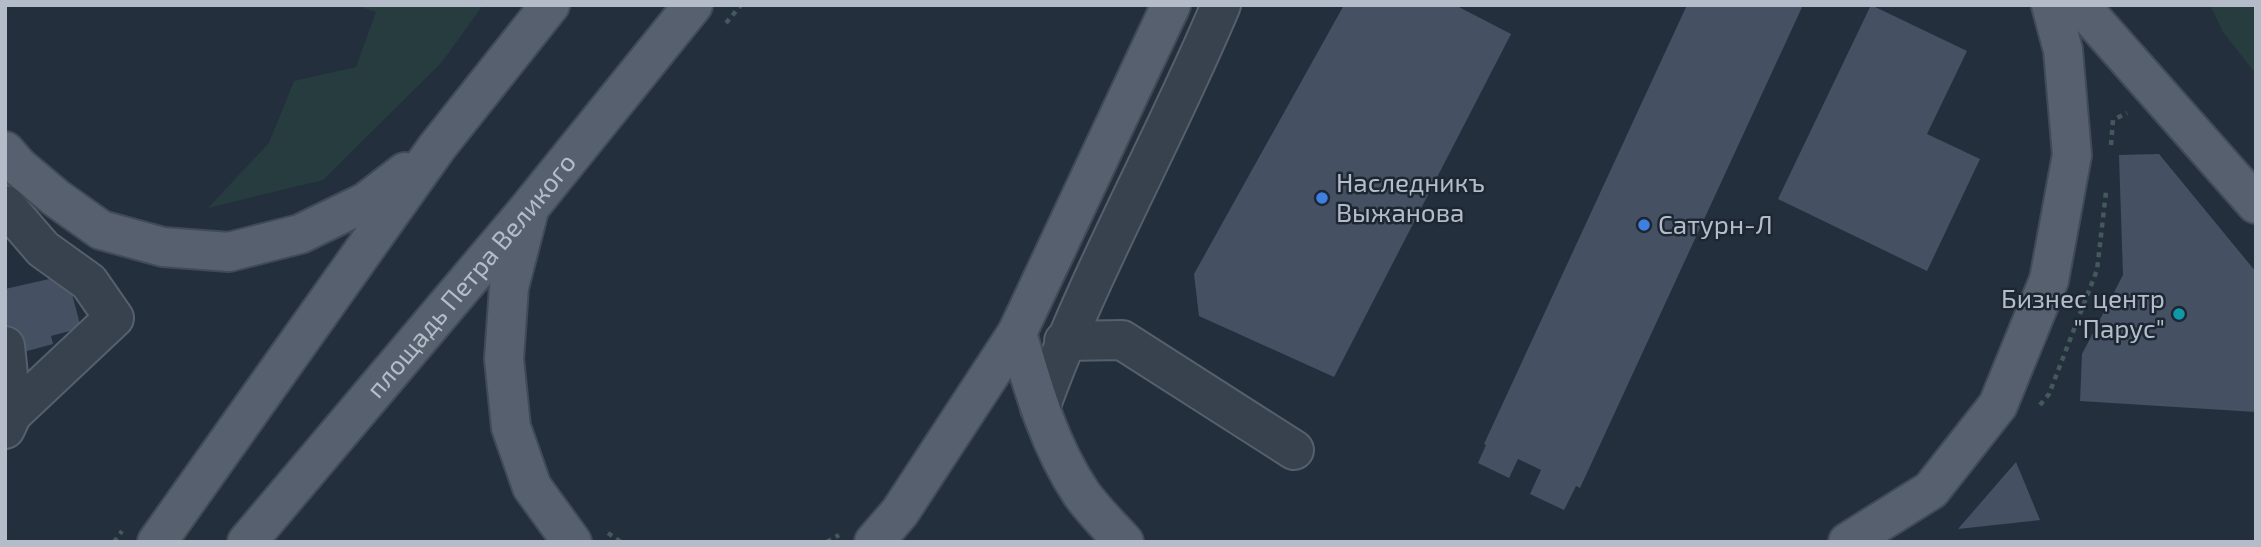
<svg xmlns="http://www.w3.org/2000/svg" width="2261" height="547" viewBox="0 0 2261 547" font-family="'Exo 2',sans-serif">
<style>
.green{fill:#263c3f}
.building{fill:#455162}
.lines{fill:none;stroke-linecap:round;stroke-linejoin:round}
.minor-casing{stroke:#565f6c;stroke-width:42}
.major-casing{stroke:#414a57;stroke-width:42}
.path{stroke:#44595c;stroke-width:4.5;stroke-dasharray:5 5;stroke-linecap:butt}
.minor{stroke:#38414e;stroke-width:38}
.major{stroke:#56606e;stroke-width:38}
.shop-dot{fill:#3f7fe0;stroke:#1d2633;stroke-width:2.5}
.culture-dot{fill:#0f9aa8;stroke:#1d2633;stroke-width:2.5}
.labels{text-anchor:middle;stroke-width:5;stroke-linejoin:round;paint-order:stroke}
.poi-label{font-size:26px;fill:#b4bcc9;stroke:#1d2633;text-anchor:start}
.street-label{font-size:26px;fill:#b4bcc9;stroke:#1d2633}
</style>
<rect width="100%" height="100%" fill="#242f3e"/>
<g class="green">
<path d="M354 5H483L442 62 323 180 208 208 269 143 294 81 356 67 376 12Z"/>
<path d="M2210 5H2256V74L2223 32Z"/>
</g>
<g class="building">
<path d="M1344 5H1455L1511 34 1334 377 1199 316 1194 274Z"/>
<path d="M1687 5H1803L1580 488 1576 486 1564 510 1530 494 1541 470 1518 459 1509 478 1478 463 1486 445 1484 444Z"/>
<path d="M1871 5 1967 51 1927 134 1980 159 1927 271 1778 199Z"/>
<path d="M2159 154 2256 272V412L2080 401 2082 354 2123 275 2119 155Z"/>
<path d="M67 275 81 328 51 336 53 344 5 357V289Z"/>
<path d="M2016 462 2040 520 1958 529Z"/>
</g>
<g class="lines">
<defs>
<g id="minor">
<path d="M5 205 43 249 89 282 114 318 12 414"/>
<path d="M1064 341 1122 340 1294 450"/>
<path d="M5 346 12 414 5 429"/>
<path d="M1040 408C1090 270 1164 141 1221 5"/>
</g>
<g id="major">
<path d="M2080 5 2256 204"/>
<path d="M5 151 18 166 56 198 101 230 163 247 229 252 300 234 366 202 405 172"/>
<path d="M528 214 509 287 504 359 511 427 532 487 572 542"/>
<path d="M1017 333C1033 388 1049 445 1081 493 1093 510 1110 527 1124 542"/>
<path d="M157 542 437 147 550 5"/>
<path id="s1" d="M247 542 530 207 693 5"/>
<path d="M874 542 900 512 1017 333 1171 5"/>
<path d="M1848 542 1931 490 1998 405 2049 280 2072 155 2063 50 2051 5"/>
</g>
</defs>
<use href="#minor" class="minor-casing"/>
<use href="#major" class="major-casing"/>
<g class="path">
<path d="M726 23 741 5"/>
<path d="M2111 145 2113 120 2127 113"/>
<path d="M2040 405 2049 394 2097 270 2106 192"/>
<path d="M608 533 621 542"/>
<path d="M114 542 122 531"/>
<path d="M827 542 839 535"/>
</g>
<use href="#minor" class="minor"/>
<use href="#major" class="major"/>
</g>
<g class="shop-dot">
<circle cx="1322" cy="198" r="7"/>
<circle cx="1644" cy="225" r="7"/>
</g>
<circle class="culture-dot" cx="2179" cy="314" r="7"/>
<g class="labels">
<g class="poi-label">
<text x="1336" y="192">Наследникъ<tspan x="1336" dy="30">Выжанова</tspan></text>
<text x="1658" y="234">Сатурн-Л</text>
<text x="2165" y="308" text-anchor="end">Бизнес центр<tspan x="2165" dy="30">"Парус"</tspan></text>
</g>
<g class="street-label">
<text dy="9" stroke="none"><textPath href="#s1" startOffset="348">площадь Петра Великого</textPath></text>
</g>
</g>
<rect width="2261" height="547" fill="none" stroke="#b4bcc9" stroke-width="14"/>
</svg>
